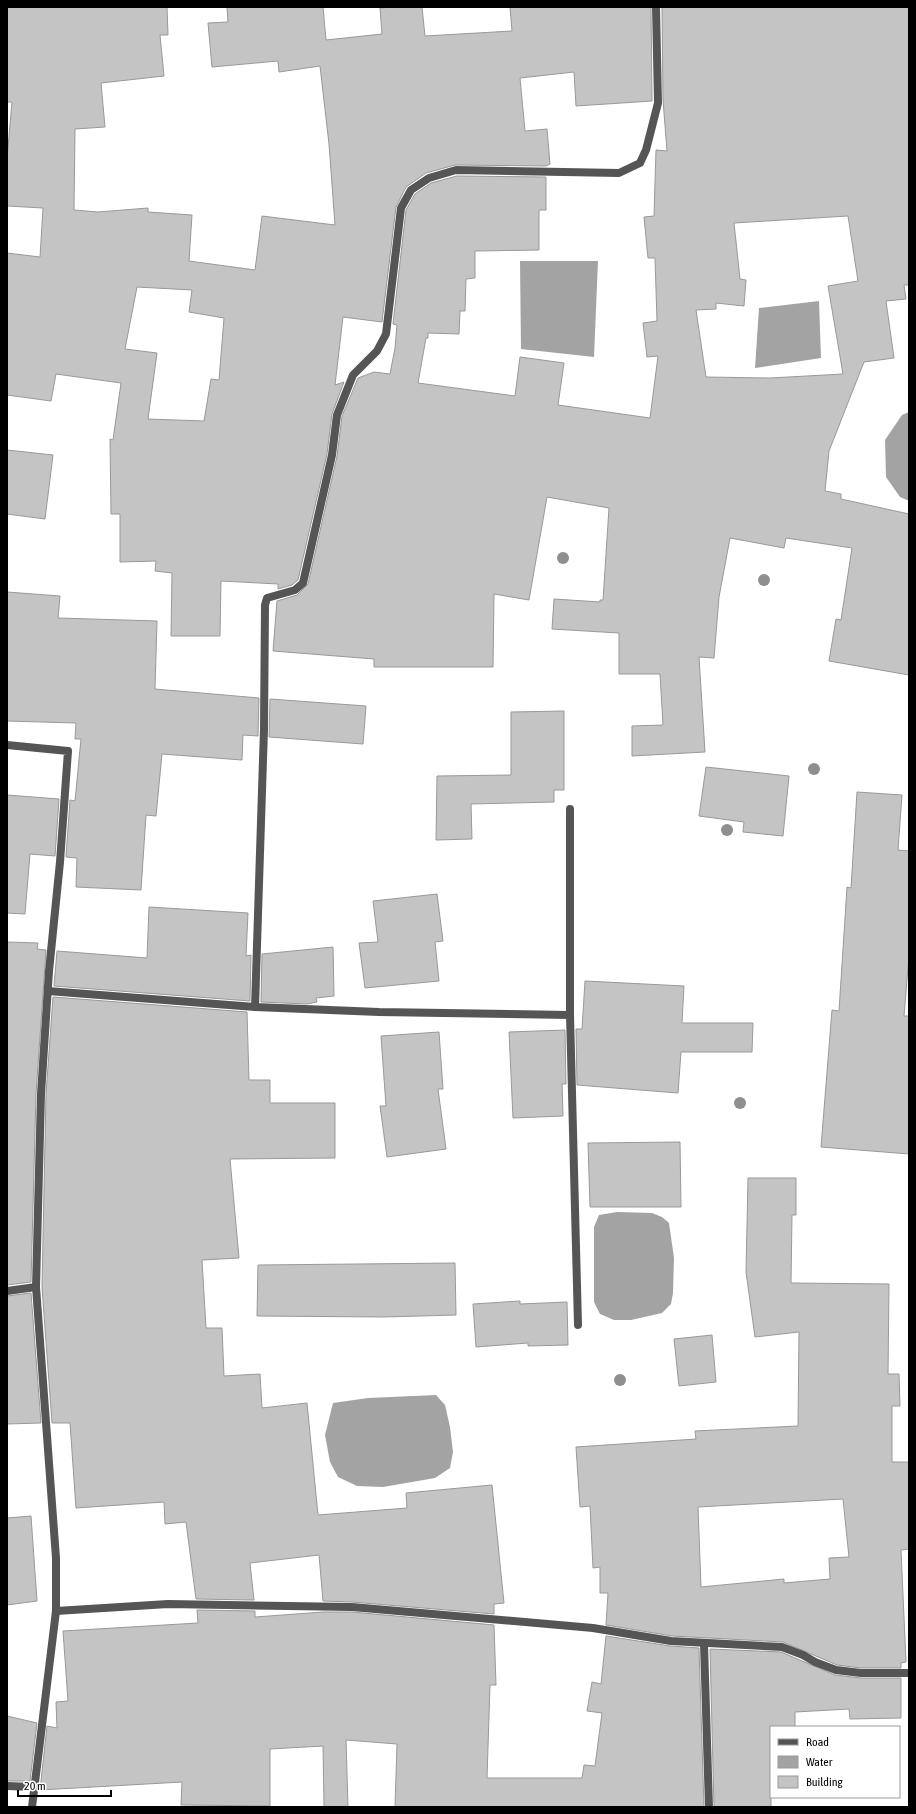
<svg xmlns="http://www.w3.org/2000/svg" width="916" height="1814" viewBox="0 0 916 1814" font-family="'Asap Condensed',sans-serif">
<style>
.water{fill:#a3a3a3}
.building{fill:#c4c4c4;stroke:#999;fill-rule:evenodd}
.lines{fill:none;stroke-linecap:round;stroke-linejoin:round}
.minor{stroke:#555;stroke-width:8}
.tree{fill:#8f8f8f}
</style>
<rect width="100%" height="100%" fill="#fff"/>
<g class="water">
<path d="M520 261H598L594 357 521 349Z"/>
<path d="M819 301 821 358 755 368 759 308Z"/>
<path d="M909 412V501L900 497 886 477 885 440 902 415Z"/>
<path d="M617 1212 652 1213 662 1217 669 1223 674 1258 673 1293 671 1304 662 1313 631 1320H614L600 1314 594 1302V1227L599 1215Z"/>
<path d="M436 1395 445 1405 450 1427 453 1452 450 1468 435 1478 383 1487 357 1486 338 1477 330 1462 325 1435 333 1403 368 1398Z"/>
</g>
<g class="building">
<path d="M7 7H167L168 35H160L164 76 101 83 105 127 75 129 74 210 98 212 148 208V212L192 215 189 261 255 270 262 216 335 225 329 144 320 66 279 72 278 61 212 67 208 23 228 22 227 7H323L326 40 382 34 380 8 394 7H422L425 36 512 31 510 7H651L652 101 576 106 574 72 520 78 525 131 547 129 550 164 546 166 455 165 426 173 406 187 396 207 382 322 343 317 335 385 344 382 332 414 327 454 298 580 292 585 278 589V584L221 581 220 636H171L172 573 155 571 156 561 120 562V514H111L110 439 113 440 121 383 56 374 51 401 7 395V253L40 257 43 208 7 206V159L12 102H7ZM137 287 192 290 189 312 224 318 219 380 211 379 204 421 148 419 157 353 125 349Z"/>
<path d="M662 7H909V285H904L906 299 886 301 894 358 864 362 829 451 825 491 841 494V499L909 514V675L829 661 836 619 841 620 852 548 786 538 784 548 730 538 719 597 714 658 699 657 705 752 632 756V726L663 725 660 674H619V633L552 629 554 599 600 602V600H603L609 508 547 497 529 600 494 594 493 667H374V659L273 651 277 601 297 595 308 584 337 456 342 416 358 378 374 372 390 374 395 348 397 325 393 324 406 210 415 194 431 183 457 176 546 177V210H539V250L475 251V278L466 279 465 311H460L459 334 428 333V338H426L418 383 515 396 520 357 564 363 558 405 650 418 658 356 647 357 643 323 657 321 655 258H648L644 217 654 216 656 150 667 151 663 100ZM848 216 858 281 828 286 843 374 770 378 706 377 696 310 716 309V303L744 306 746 280 740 279 734 223Z"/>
<path d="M7 450 53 455 45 519 7 514Z"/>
<path d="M7 592 60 596 58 618 157 621 155 689 259 698 258 736 243 735 242 760 162 754 156 816 146 815 141 890 76 887 77 858 66 857 70 800 75 801 81 739H75L76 723 7 721Z"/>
<path d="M270 699 366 706 363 744 269 737Z"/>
<path d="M564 711V790H554V802L471 804 472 839 436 840 437 776 511 775V712Z"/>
<path d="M706 767 789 776 783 836 743 832 744 822 699 816Z"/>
<path d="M857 792 902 795 898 850 909 851V955L904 1016H909V1154L821 1147 832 1010 839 1011 847 887 851 888Z"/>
<path d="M7 795 59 799 55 856 30 854 25 914 7 913Z"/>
<path d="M437 894 443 941 435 942 439 981 365 988 359 943 378 942 373 901Z"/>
<path d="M149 907 248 913 246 956 251 955 250 1001 54 986 57 951 147 958Z"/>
<path d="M7 942 38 943 37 949 46 950 36 1094 31 1282 7 1285Z"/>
<path d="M333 947 334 996 316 998 317 1002 307 1004 261 1002 262 954Z"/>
<path d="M585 981 684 986 682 1023H753L752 1052H681L678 1093 577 1085 576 1029H582Z"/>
<path d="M53 997 247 1012 249 1080H270V1103H335V1158L230 1159 239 1258 202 1260 206 1328H222L224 1376 260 1374 262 1408 307 1403 318 1515 407 1508 406 1493 492 1485 504 1603 494 1604V1614L352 1602 323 1601 319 1555 250 1563 254 1600 196 1599 186 1522 165 1524 164 1502 76 1508 70 1423H52L42 1287 46 1094Z"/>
<path d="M565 1030 566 1084H562L563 1116 513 1118 509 1032Z"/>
<path d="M439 1032 443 1089H438L446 1149 387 1157 380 1106H386L381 1036Z"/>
<path d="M680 1142 681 1207H590L588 1143Z"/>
<path d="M748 1178H796V1215H792L791 1283 889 1284 888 1374H899L900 1406H892V1462H909V1549L901 1550 906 1662 901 1663V1668H861L837 1665 783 1642 672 1636 606 1625 608 1593H600V1567L593 1568 590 1506 580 1507 576 1447 696 1439 695 1431 798 1426 799 1332 755 1337 746 1272ZM843 1499 849 1557 829 1558 830 1579 784 1583V1579L701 1587 698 1507Z"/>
<path d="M455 1263 456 1315 383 1317 257 1316 258 1265Z"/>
<path d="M31 1293 41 1423 7 1424V1296Z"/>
<path d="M520 1301V1304L567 1302 568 1345 528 1346V1343L476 1347 473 1304Z"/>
<path d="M712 1335 716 1382 679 1386 674 1339Z"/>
<path d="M31 1516 37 1601 7 1605V1518Z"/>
<path d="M197 1610 255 1611V1617L323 1612H352L494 1625 496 1685H490L487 1778H582L584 1765 595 1766 602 1713 587 1711 592 1682 601 1684 606 1636 670 1646 699 1648 704 1807H395L397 1744 346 1740 348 1807H324L323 1746 270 1749V1806L181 1805 182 1782 40 1790 47 1726 57 1728 56 1702 68 1701 63 1631 198 1623Z"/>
<path d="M710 1649 781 1652 835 1675 861 1678H901V1718L850 1719 849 1709 795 1712V1727H771V1807H714Z"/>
<path d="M7 1716 37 1723 30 1781H7Z"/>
</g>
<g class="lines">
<g class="minor">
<path d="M7 745 68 751 60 862 49 971 41 1094 36 1287 56 1558V1611L32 1807"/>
<path d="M570 809V1015L578 1325"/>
<path d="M48 991 255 1007 379 1012 570 1015"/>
<path d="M255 1007 264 729 265 605 267 598 295 590 303 583 332 455 337 415 353 375 377 351 386 334 401 208 411 190 429 178 456 170 619 173 640 163 646 150 658 103 656 7"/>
<path d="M7 1291 36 1287"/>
<path d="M56 1611 168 1604 352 1607 593 1628 671 1641 782 1647 803 1655 815 1662 836 1670 861 1673H909"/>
<path d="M704 1644 709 1807"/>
<path d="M7 1786 34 1787"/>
</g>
</g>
<g class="tree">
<circle cx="563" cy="558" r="6"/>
<circle cx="764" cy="580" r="6"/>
<circle cx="814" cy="769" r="6"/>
<circle cx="727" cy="830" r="6"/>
<circle cx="740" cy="1103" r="6"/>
<circle cx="620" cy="1380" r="6"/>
</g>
<rect width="916" height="1814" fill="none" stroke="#000000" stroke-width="16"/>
<rect x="770" y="1726" width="130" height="72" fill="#ffffff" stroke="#999999"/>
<rect x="778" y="1739" width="20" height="6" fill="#555555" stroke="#999999"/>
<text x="806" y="1746" font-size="12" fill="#000000">Road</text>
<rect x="778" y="1756" width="20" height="12" fill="#a3a3a3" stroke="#999999"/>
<text x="806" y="1766" font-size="12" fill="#000000">Water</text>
<rect x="778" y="1776" width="20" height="12" fill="#c4c4c4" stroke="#999999"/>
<text x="806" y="1786" font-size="12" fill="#000000">Building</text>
<path d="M18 1790v6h93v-6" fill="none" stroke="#000000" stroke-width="2"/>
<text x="24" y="1790" font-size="12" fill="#000000" stroke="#ffffff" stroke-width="3" paint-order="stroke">20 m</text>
</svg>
